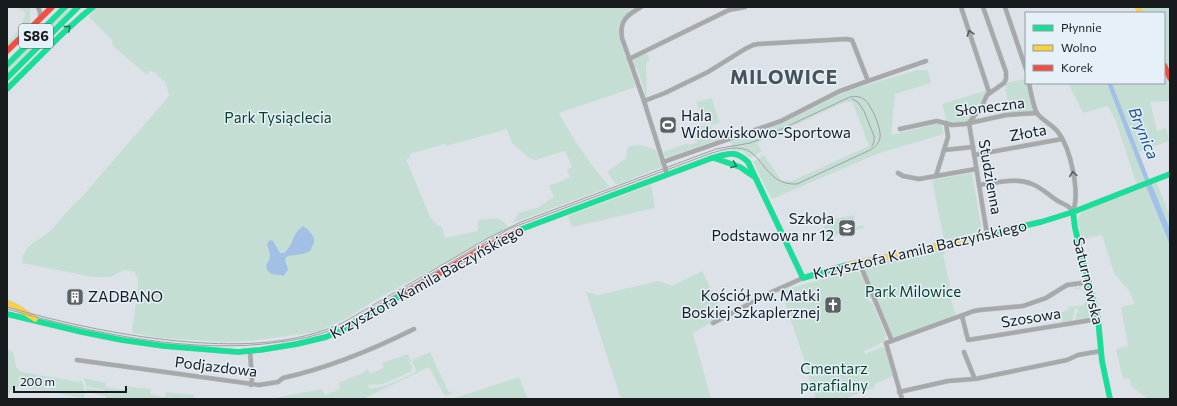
<svg xmlns="http://www.w3.org/2000/svg" width="1177" height="406" viewBox="0 0 1177 406" font-family="Commissioner,sans-serif">
<style>
.green{fill:#c5ded4;fill-rule:evenodd}
.water{fill:#a2c0e6}
.lines{fill:none;stroke-linecap:round;stroke-linejoin:round}
.street-casing{stroke:#babec2;stroke-width:5}
.fast-casing{stroke:#babec2;stroke-width:6}
.slow-casing{stroke:#babec2;stroke-width:6}
.jam-casing{stroke:#babec2;stroke-width:6}
.street{stroke:#a7a8a9;stroke-width:4}
.fast{stroke:#16e098;stroke-width:5.5}
.slow{stroke:#ffcf43;stroke-width:5.5}
.jam{stroke:#f24e42;stroke-width:5.5}
.tram{stroke:#9ea1a2;stroke-width:1}
.oneway{stroke:#177e5b}
.oneway2{stroke:#585a5d}
.labels{text-anchor:middle;stroke-width:3;stroke-linejoin:round;paint-order:stroke}
.shield{fill:#e5f0f9;stroke:#565b60;stroke-width:1}
.shield-label{font-size:14px;font-weight:bold;fill:#181b1e}
.street-label{font-size:15px;fill:#181b1e;stroke:#e5f0f9}
.poi-label{font-size:15px;fill:#181b1e;stroke:#e5f0f9;text-anchor:start}
.park-label{font-size:15px;fill:#053f27;stroke:#e5f0f9}
.water-label{font-size:16px;font-style:italic;fill:#1d5190;stroke:#e5f0f9}
.district-label{font-size:19px;font-weight:bold;letter-spacing:1px;fill:#495259;stroke:#e5f0f9}
</style>
<rect width="100%" height="100%" fill="#dce2e7"/>
<g class="green">
<path d="M16 7H30V24L7 47V42L14 37 16 31H19L26 13Z"/>
<path d="M70 7H74L7 73V69Z"/>
<path d="M96 7H634C629 12 623 17 620 24 615 35 632 74 636 87L559 113C573 139 590 165 610 187L513 223 518 213 537 208 554 197 549 186 570 177 567 170 572 167 565 151 535 160 529 158 512 143 507 129 446 146 445 144 409 154 410 158 406 159 430 217 437 225 442 227 445 238 478 231 477 223 480 220C492 219 501 215 508 227L456 257 380 297 347 318 317 332 250 341 224 342 161 338 132 333 138 285V279L134 271 123 270 111 277H93L22 263C22 257 23 254 27 249 33 241 42 238 49 232 61 221 67 209 80 199L169 96 166 83 154 72 150 71 147 75 113 46 112 40 89 17ZM303 226C306 229 311 231 313 235 317 242 312 251 304 253 299 255 293 255 288 256 283 260 288 265 288 270L286 275 283 277 278 275 271 274 266 265 269 260 273 241 280 253H284L292 243 297 231Z"/>
<path d="M1140 7H1170V71L1164 58V13H1143Z"/>
<path d="M644 54H647L649 57V61L646 63V65L647 98H645L642 94 645 92 637 68H632C632 59 637 57 644 54Z"/>
<path d="M1164 69 1170 82V101L1150 102 1157 131 1166 128 1169 141 1139 152 1112 83H1164Z"/>
<path d="M917 70H928L931 83 895 94 891 135 941 123 944 134 879 153 772 199 753 162 764 155 781 180 792 181 869 146 852 102H845L757 143 762 151 750 158 743 151 733 150 730 142 783 123 847 91Z"/>
<path d="M1025 79 1034 112 1010 113 1005 86 1006 83Z"/>
<path d="M1068 83H1107L1145 181 1138 184 1136 183 1116 121 1108 106 1083 113Z"/>
<path d="M988 90 967 123 953 124 947 122 942 104Z"/>
<path d="M712 98 718 119 721 122 712 125 701 113 696 102Z"/>
<path d="M707 124C712 127 720 133 721 139L668 157H665L663 152 688 143 689 145 697 142 693 129Z"/>
<path d="M641 145 656 150 662 167 616 185 607 172 626 158 627 150 629 146Z"/>
<path d="M972 173 982 231 944 240 932 180Z"/>
<path d="M1156 182 1157 184 1170 216V229L1151 183Z"/>
<path d="M651 185 655 208 572 227 568 216Z"/>
<path d="M1146 186 1170 245V399H1148L1131 386 1130 378 1123 379 1116 349 1128 346 1121 307 1134 304 1130 292 1114 273 1102 235 1082 239 1077 221 1082 211Z"/>
<path d="M854 215 856 227 863 225 864 228 849 231V233L826 237 823 221Z"/>
<path d="M942 247 945 253 943 255 953 299 951 300 956 316 895 338 893 337 864 270 863 264 926 251 928 253 934 251 935 249Z"/>
<path d="M853 270C864 271 867 289 871 298L868 299 870 303 872 302 886 335 884 341 876 346 864 351 865 354 882 347 888 351 895 375 874 384 875 387 844 399H816L809 379 808 371 781 291Z"/>
<path d="M702 271 724 315 693 333 711 399H621L586 292 598 295 659 281 672 286Z"/>
<path d="M1084 284 1092 320 1075 321 1076 314 1078 312V309L1075 308 1072 321 1062 322 1060 313 1068 310V307C1074 305 1081 308 1086 303L1082 285 1081 286 1080 289H1074V286H1077H1076V288H1079V285Z"/>
<path d="M7 349 13 352 16 367 21 372 79 382 81 380C84 387 85 390 84 398L14 386 7 396Z"/>
<path d="M430 352 449 393 453 391 451 394 447 396 444 395 429 367 363 399H269L322 389 325 395 340 389 338 383 361 374 368 369 370 374 384 368 382 363 408 354 411 361 409 362 412 366V371L383 384 368 385 369 388C383 390 401 378 414 373L416 371 412 360Z"/>
<path d="M519 377 528 399H454L461 396Z"/>
<path d="M84 378 106 383V387L124 390 125 386 151 389 150 394 165 397 166 392 194 395V399H110L106 398V396L91 393V392L86 390V388L104 391 103 390 86 386Z"/>
</g>
<g class="water">
<path d="M1107 83H1112L1149 179 1145 181Z"/>
<path d="M1151 183 1170 229V245L1146 186Z"/>
<path d="M303 226C311 232 318 238 312 247 310 250 311 251 308 252 302 255 294 255 288 256 282 260 288 265 288 270L284 276 271 274 267 270 266 265 269 260 270 254 267 244 270 240 273 241 280 253H284C287 250 290 246 292 242 294 236 296 231 303 226Z"/>
</g>
<g class="lines">
<defs>
<g id="street">
<path d="M38 7 40 12V19"/>
<path d="M641 7C627 15 619 21 622 38L644 101 667 174"/>
<path d="M961 7 989 92"/>
<path d="M1005 7 1026 69"/>
<path d="M629 59 729 10 745 7"/>
<path d="M868 81 926 61"/>
<path d="M1029 83C1030 89 1034 109 1037 113 1040 119 1053 125 1058 132 1071 149 1080 192 1073 212"/>
<path d="M644 101 665 93 708 72 745 49 753 45 758 44 847 39 852 40 868 81 840 91 781 121 663 162"/>
<path d="M969 123 982 106 987 95 1004 83 1006 79V72L983 7"/>
<path d="M969 123 987 234"/>
<path d="M900 129 937 121 952 125 965 124 1006 115 1037 113"/>
<path d="M944 150 973 147"/>
<path d="M974 155 1062 139"/>
<path d="M898 173 903 176 919 179 976 169"/>
<path d="M936 176 948 137 946 123"/>
<path d="M979 185C996 183 1016 177 1032 184 1042 188 1050 196 1058 201 1064 205 1070 205 1073 212"/>
<path d="M859 262 892 341"/>
<path d="M962 316 968 340 1098 319"/>
<path d="M713 323 774 291 803 278"/>
<path d="M250 351 252 379 251 385"/>
<path d="M964 352 974 377 975 379 1067 360 1078 355 1101 351"/>
<path d="M77 360 259 385 278 382 283 378C328 368 372 350 414 329"/>
<path d="M899 392 948 381 973 379"/>
<path d="M902 399 886 343 974 311 980 310 1023 306 1046 298 1067 285 1089 282"/>
</g>
<g id="fast">
<path d="M82 16 93 7"/>
<path d="M7 65 65 7"/>
<path d="M7 78 78 7"/>
<path d="M7 89 62 34 82 16"/>
<path d="M714 158 740 167 753 176"/>
<path d="M1073 212 1075 228 1098 319 1102 361 1110 399"/>
<path d="M519 230 712 158C727 154 735 149 748 162L803 278 847 265"/>
<path d="M979 236 1041 222 1073 212 1170 174"/>
<path d="M7 314 82 332 122 340 164 346 238 352 260 350 297 344 326 337 340 331 407 292"/>
</g>
<g id="slow">
<path d="M1138 7 1140 13"/>
<path d="M847 265 916 251 979 236"/>
<path d="M7 303 15 306 35 319"/>
</g>
<g id="jam">
<path d="M7 51 52 7"/>
<path d="M1164 65 1170 78"/>
<path d="M407 292 480 250 519 230"/>
</g>
</defs>
<use href="#street" class="street-casing"/>
<use href="#fast" class="fast-casing"/>
<use href="#slow" class="slow-casing"/>
<use href="#jam" class="jam-casing"/>
<use href="#street" class="street"/>
<use href="#fast" class="fast"/>
<use href="#slow" class="slow"/>
<use href="#jam" class="jam"/>
<g class="tram">
<path d="M852 99 858 102 864 111 874 136V142L872 146"/>
<path d="M7 307C67 324 127 337 189 342 241 346 296 345 344 322L490 237 521 222 716 149 750 143 758 140 850 97C855 96 860 96 865 100 871 105 882 129 880 138 879 143 875 147 870 150L797 184C763 186 764 148 737 148 728 148 718 151 709 154L511 228 491 239 345 324C324 334 303 339 280 342 193 355 92 333 7 309"/>
</g>
</g>
<defs><path id="oneway-chevron" d="M-2-3.5L2.5 0L-2 3.5" fill="none" stroke-width="1.6" stroke-linecap="round" stroke-linejoin="round"/></defs>
<g class="oneway">
<use href="#oneway-chevron" transform="translate(68 28) rotate(-40)"/>
<use href="#oneway-chevron" transform="translate(734 165) rotate(22)"/>
</g>
<g class="oneway2">
<use href="#oneway-chevron" transform="translate(970 33) rotate(-108)"/>
<use href="#oneway-chevron" transform="translate(1073 174) rotate(-98)"/>
</g>
<defs>
<symbol id="stadium-square" viewBox="-11 -11 22 22"><rect x="-9" y="-9" width="18" height="18" rx="4" fill="#5d6164" stroke="#e5f0f9"/><path d="M0-5a6.5 5 0 1 0 0 10a6.5 5 0 1 0 0-10ZM-3.5-1.8h7v3.6h-7Z" fill="#fff"/></symbol>
<symbol id="school-square" viewBox="-11 -11 22 22"><rect x="-9" y="-9" width="18" height="18" rx="4" fill="#5d6164" stroke="#e5f0f9"/><path d="M0-5L7-2L0 1L-7-2ZM-4 1L0 2.5L4 1V4Q0 6-4 4Z" fill="#fff"/></symbol>
<symbol id="building-square" viewBox="-11 -11 22 22"><rect x="-9" y="-9" width="18" height="18" rx="4" fill="#5d6164" stroke="#e5f0f9"/><path d="M-4-6H4V6H1V3H-1V6H-4ZM-2.5-4.3h1.7v1.8h-1.7ZM.8-4.3h1.7v1.8H.8ZM-2.5-1h1.7V.8h-1.7ZM.8-1h1.7V.8H.8Z" fill="#fff"/></symbol>
<symbol id="church-square" viewBox="-11 -11 22 22"><rect x="-9" y="-9" width="18" height="18" rx="4" fill="#5d6164" stroke="#e5f0f9"/><path d="M-1.2-6h2.4v3.5h3.3v2.4h-3.3V6h-2.4V-.1h-3.3v-2.4h3.3Z" fill="#fff"/></symbol>
</defs>
<g fill-rule="evenodd">
<use href="#stadium-square" x="658" y="115" width="20" height="20"/>
<use href="#school-square" x="837" y="218" width="20" height="20"/>
<use href="#building-square" x="65" y="287" width="20" height="20"/>
<use href="#church-square" x="823" y="295" width="20" height="20"/>
</g>
<g class="labels">
<rect class="shield" x="19" y="24" width="34" height="24" rx="3"/>
<g class="shield-label">
<text x="36" y="41">S86</text>
</g>
<g class="street-label">
<text transform="translate(990 107) rotate(-7)" y="5">Słoneczna</text>
<text transform="translate(1028 133) rotate(-10)" y="5">Złota</text>
<text transform="translate(990 177) rotate(80)" y="5">Studzienna</text>
<text transform="translate(920 250) rotate(-13)" y="5">Krzysztofa Kamila Baczyńskiego</text>
<text transform="translate(1088 281) rotate(77)" y="5">Saturnowska</text>
<text transform="translate(427 282) rotate(-29)" y="5">Krzysztofa Kamila Baczyńskiego</text>
<text transform="translate(1031 318) rotate(-9)" y="5">Szosowa</text>
<text transform="translate(216 367) rotate(7)" y="5">Podjazdowa</text>
</g>
<g class="poi-label">
<text x="681" y="121">Hala<tspan x="681" dy="17">Widowiskowo-Sportowa</tspan></text>
<text x="834" y="224" text-anchor="end">Szkoła<tspan x="834" dy="17">Podstawowa nr 12</tspan></text>
<text x="820" y="301" text-anchor="end">Kościół pw. Matki<tspan x="820" dy="17">Boskiej Szkaplerznej</tspan></text>
<text x="88" y="302">ZADBANO</text>
</g>
<g class="park-label">
<text x="278" y="123">Park Tysiąclecia</text>
<text x="913" y="297">Park Milowice</text>
<text x="834" y="374">Cmentarz<tspan x="834" dy="17">parafialny</tspan></text>
</g>
<g class="water-label">
<text transform="translate(1144 133) rotate(68)" y="6">Brynica</text>
</g>
<g class="district-label">
<text x="784" y="84">MILOWICE</text>
</g>
</g>
<rect width="1177" height="406" fill="none" stroke="#181b1e" stroke-width="16"/>
<rect x="1025" y="12" width="140" height="72" fill="#e5f0f9" stroke="#939ba1"/>
<rect x="1033" y="25" width="20" height="6" fill="#16e098" stroke="#939ba1"/>
<text x="1061" y="32" font-size="12" fill="#181b1e">Płynnie</text>
<rect x="1033" y="45" width="20" height="6" fill="#ffcf43" stroke="#939ba1"/>
<text x="1061" y="52" font-size="12" fill="#181b1e">Wolno</text>
<rect x="1033" y="65" width="20" height="6" fill="#f24e42" stroke="#939ba1"/>
<text x="1061" y="72" font-size="12" fill="#181b1e">Korek</text>
<path d="M14 386v6h112v-6" fill="none" stroke="#181b1e" stroke-width="2"/>
<text x="20" y="386" font-size="12" fill="#181b1e" stroke="#e5f0f9" stroke-width="3" paint-order="stroke">200 m</text>
</svg>
